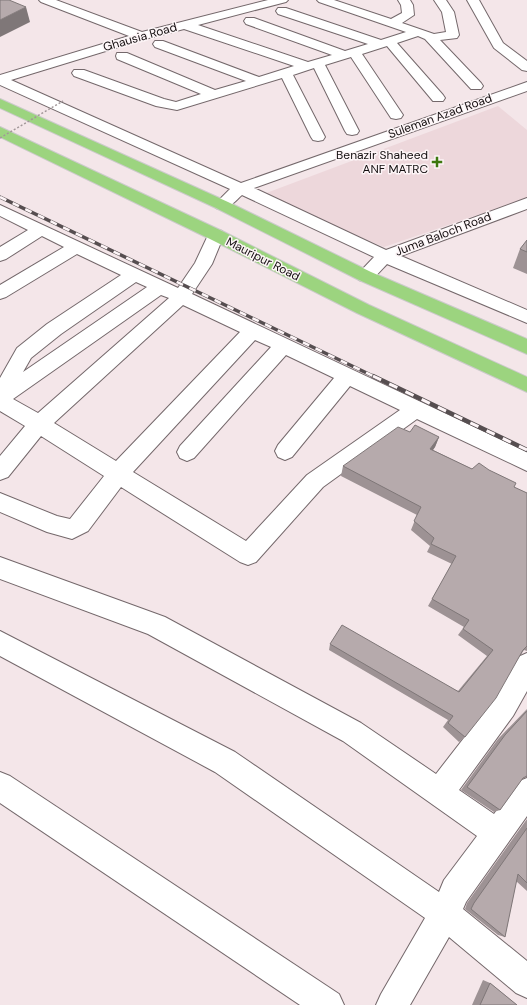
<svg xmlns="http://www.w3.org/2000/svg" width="527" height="1005" viewBox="0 0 527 1005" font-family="'DM Sans',sans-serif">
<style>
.built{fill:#edd7db}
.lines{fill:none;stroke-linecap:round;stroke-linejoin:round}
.street-casing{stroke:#74686b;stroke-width:2}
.highway-casing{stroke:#cbcaca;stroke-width:2}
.street{fill:#fff;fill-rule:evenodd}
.highway{fill:#9cd47f;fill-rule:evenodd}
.rail-far1-casing{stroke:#564e50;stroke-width:3.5}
.rail-casing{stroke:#564e50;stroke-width:4.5}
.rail-far1{stroke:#fdf5f7;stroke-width:2.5;stroke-dasharray:7;stroke-linecap:butt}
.rail{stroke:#fdf5f7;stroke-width:3;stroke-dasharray:9;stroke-linecap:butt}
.path-bridge{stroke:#a29799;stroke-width:1.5;stroke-dasharray:2 2;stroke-linecap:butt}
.wall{fill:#9d9294}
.shaded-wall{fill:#7f7778}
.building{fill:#b6aaac;stroke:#7f7778}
.poi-dot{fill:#3d780f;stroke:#fdf5f7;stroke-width:1.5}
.labels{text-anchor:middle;stroke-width:3;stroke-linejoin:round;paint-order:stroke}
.far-street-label{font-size:12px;fill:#140f10;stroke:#fdf5f7}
.far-poi-label{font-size:12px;fill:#140f10;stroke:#fdf5f7;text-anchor:end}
</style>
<rect width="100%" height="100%" fill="#f4e6e9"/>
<path class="built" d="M498 106 527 130V198L384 247 261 195Z"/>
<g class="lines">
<defs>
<g id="street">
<path d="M39 0H56L142 32 268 0H288L286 2 198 25 308 62 332 55 246 24 244 21 246 18H254L345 51 368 44 278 14 276 11 278 8H286L381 40 406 32 319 2 317 0H334L391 19 402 13 401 5 398 0H410L413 5 414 15 402 23 434 34 446 32 442 12 434 0H446L454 12 459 35 457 38 440 40 481 83 483 86 481 89H471L425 39 418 36 397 43 443 95 445 98 443 101H433L387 46 362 54 403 115 401 118 396 119 391 118 351 57 325 65 359 131 357 134 352 135 347 134 345 131 314 68 293 75 325 137 323 140 318 141 313 140 311 137 282 78 177 110 156 106 74 76 72 73 74 70H84L164 99 176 102 201 94 117 59 116 56 117 53H127L215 90 246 81 155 47 153 44 155 41H163L259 77 294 66 184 29 145 39 11 80 241 183 527 82V91L254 188 386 250 527 198V209L401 256 527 310V323L387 264C379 272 372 284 359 280L356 276 374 257 242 195C234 202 228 211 216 208L214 205 230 189 0 85V75L129 36 41 2Z"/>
<path d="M467 0H479L503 43 527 61V71L522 70 494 48Z"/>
<path d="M0 205 178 288 195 263 210 231 216 230 222 231 224 235 212 264 192 294 527 452V471L417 419 323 487 256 562 248 565 240 562 121 487 88 531 72 539 47 532 0 512V493L57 516 70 519 104 476 41 436 8 477 0 480V456L25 426 0 411V378L17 348 47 324 121 275 77 254 6 297 0 299V285L64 247 42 236 6 259 0 261V247L28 230 0 216ZM136 282 147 287 23 372 31 358 61 334ZM161 295 169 298 38 413 13 399ZM183 305 240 332 116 461 54 423ZM255 340 271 347 180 446 177 452 180 458 187 461 194 458 286 355 334 378 278 445 275 451 278 457 285 460 292 457 350 386 400 410 307 475 246 541 133 472Z"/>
<path d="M0 557 165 617 361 723 436 774 495 698 518 657 527 653V691L513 716 459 790 494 814 517 782 527 778V816L466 902 463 909 527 961V998L516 993 449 937 410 1005H376L381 994 425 918 215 772 0 656V631L235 752 439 892 444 880 477 836 343 741 148 634 0 579Z"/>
<path d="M0 772 10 776 339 994 344 1005H300L0 803Z"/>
</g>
<g id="highway">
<path d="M0 99 228 202 371 272 527 339V354L359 280 216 208 0 108Z"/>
<path d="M0 127 222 231 369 305 527 377V392L357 313 210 239 0 137Z"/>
</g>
</defs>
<use href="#street" class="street-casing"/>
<use href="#highway" class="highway-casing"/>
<use href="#street" class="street"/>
<use href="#highway" class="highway"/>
<defs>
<path id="rail-far1" d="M0 197 375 377"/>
<path id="rail" d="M373 376 527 450"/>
</defs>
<use href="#rail-far1" class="rail-far1-casing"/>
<use href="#rail" class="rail-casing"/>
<use href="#rail-far1" class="rail-far1"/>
<use href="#rail" class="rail"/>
<path class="path-bridge" d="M0 138 63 101"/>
</g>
<g class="wall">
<path d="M527 240V274L513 268 520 249Z"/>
<path d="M410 432 439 437 435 447 433 450 472 469 489 470 514 487 527 493V651L524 650 465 737 459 742 443 727 448 720 329 650 330 644 458 691 487 656 458 635 464 627 428 606 452 564 427 552 430 546 411 530 417 515 341 476 343 466Z"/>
<path d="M527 709V777L523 778 500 810 494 812 461 790 498 739Z"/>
<path d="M527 819V891L516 881 505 937 498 935 465 909 467 903Z"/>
<path d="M483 980 490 983 517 1005H472Z"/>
</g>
<g class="shaded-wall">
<path d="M26 7 30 22 0 37V20Z"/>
<path d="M439 437 435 447 427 458 430 449Z"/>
</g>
<g class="building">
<path d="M0 0H9L26 7 0 20Z"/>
<path d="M527 240V252L520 249Z"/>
<path d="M415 425 439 437 430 449 472 469 479 463 489 470 516 483 514 487 527 493V646L523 650 496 698 465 737 448 723 453 716 330 644 342 625 459 692 493 650 463 629 469 620 432 599 456 556 431 544 434 538 414 521 421 507 343 466 398 427 410 432Z"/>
<path d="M527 711V776L523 778 500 810 467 787 505 735Z"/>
<path d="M527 828V883L518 874 505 937 471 909 474 903Z"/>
<path d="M490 983 517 1005H480Z"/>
</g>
<path class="poi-dot" d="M435 156h4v4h4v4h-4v4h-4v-4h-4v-4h4z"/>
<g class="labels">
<g class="far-street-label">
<text transform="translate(140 37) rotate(-16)" y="4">Ghausia Road</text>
<text transform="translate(440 116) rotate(-20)" y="4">Suleman Azad Road</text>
<text transform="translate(443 234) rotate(-21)" y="4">Juma Baloch Road</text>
<text transform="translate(263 259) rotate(27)" y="4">Mauripur Road</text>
</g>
<g class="far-poi-label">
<text x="428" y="159">Benazir Shaheed<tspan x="428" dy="14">ANF MATRC</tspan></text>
</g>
</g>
</svg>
